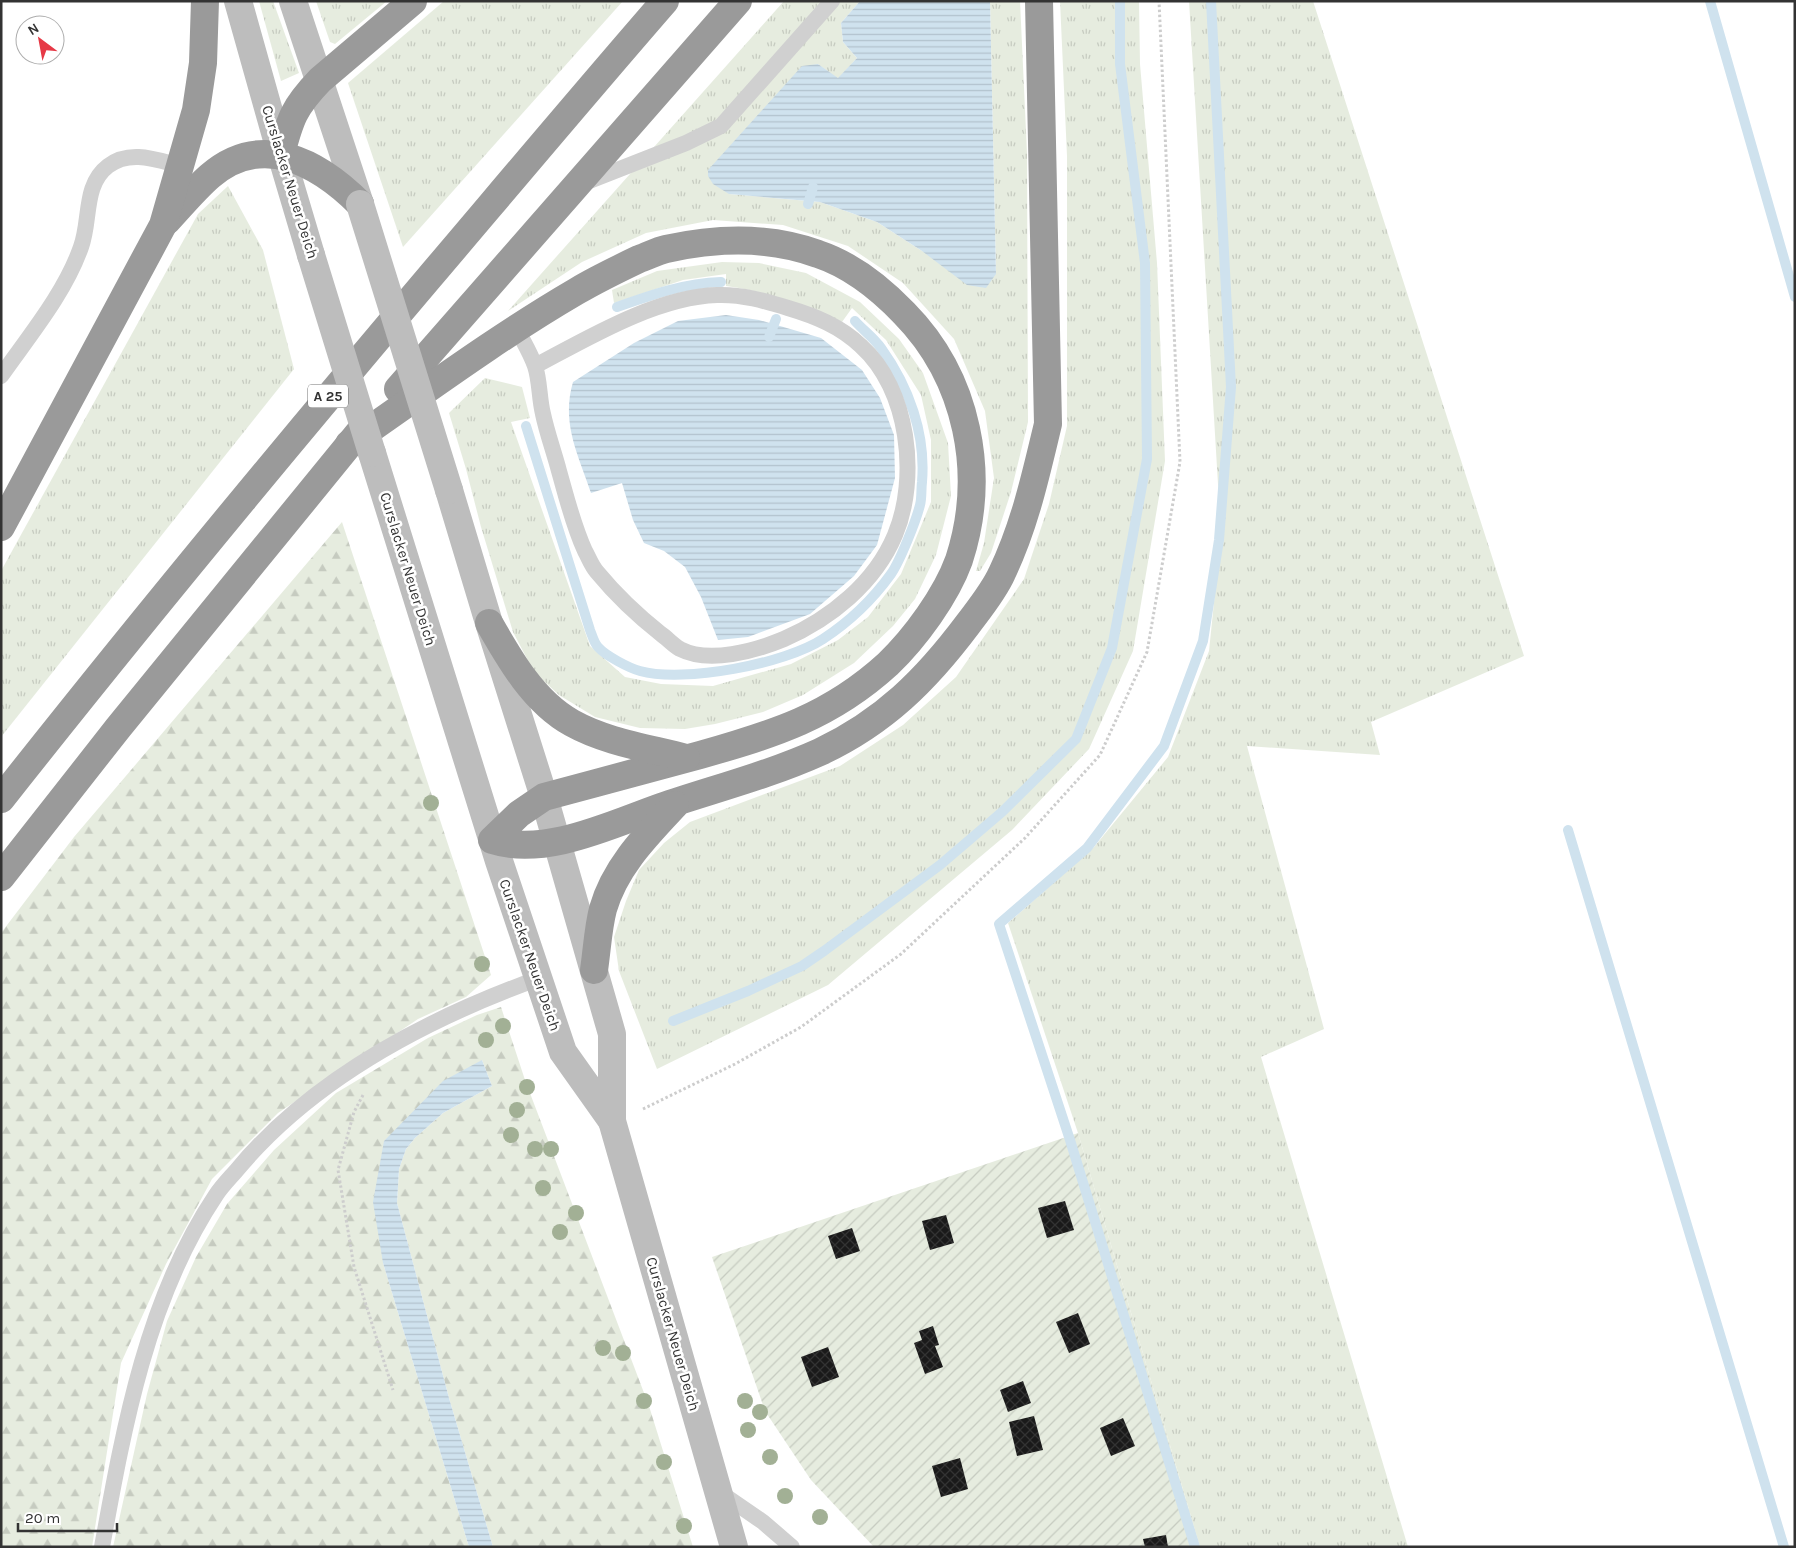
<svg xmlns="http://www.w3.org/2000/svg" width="1796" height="1548" viewBox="0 0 1796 1548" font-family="Karla,sans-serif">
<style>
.grass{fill:url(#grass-tufts)}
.forest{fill:url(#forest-firs)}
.garden{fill:url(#garden-furrows)}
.water{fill:url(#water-rules)}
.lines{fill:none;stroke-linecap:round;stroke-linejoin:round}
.stream{stroke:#cfe2ee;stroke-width:10}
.building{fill:url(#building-cross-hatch)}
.path{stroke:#cdcdcd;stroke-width:3;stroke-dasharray:2.5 2.5;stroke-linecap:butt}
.lane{stroke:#d0d0d0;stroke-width:16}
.secondary{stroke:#bdbdbd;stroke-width:28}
.highway{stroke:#9a9a9a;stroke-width:28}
.secondary-bridge{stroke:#bdbdbd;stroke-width:28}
.tree{fill:#a2b095}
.labels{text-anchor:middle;stroke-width:5;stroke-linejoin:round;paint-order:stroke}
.shield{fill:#fff;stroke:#707070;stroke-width:1}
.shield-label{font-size:14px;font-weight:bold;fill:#333}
.street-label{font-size:15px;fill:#333;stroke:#fff}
</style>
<defs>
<pattern id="grass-tufts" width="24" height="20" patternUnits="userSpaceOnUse" patternTransform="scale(1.25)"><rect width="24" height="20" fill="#e6ecdf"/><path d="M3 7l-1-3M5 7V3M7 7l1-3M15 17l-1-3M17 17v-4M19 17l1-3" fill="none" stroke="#c6cbc0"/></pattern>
<pattern id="forest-firs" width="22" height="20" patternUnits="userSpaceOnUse" patternTransform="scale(1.25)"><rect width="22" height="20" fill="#e6ecdf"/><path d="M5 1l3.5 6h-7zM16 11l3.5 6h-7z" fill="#c6cbc0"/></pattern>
<pattern id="garden-furrows" width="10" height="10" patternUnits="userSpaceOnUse" patternTransform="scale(1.25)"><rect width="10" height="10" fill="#e6ecdf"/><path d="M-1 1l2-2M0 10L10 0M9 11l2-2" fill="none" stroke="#c6cbc0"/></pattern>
<pattern id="water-rules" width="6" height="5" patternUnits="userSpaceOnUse" patternTransform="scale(1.25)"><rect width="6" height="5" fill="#cfe2ee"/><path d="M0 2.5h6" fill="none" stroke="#b2c2cd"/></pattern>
<pattern id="building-cross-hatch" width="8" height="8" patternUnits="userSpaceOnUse" patternTransform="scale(1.25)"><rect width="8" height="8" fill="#1a1a1a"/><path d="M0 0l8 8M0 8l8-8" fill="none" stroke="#333"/></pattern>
</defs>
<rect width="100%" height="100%" fill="#fff"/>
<g class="grass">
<path d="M259 1H273L299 73 281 81Z"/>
<path d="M316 1H387L335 44 330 42Z"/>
<path d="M444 1H623L403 247 348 83Z"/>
<path d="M784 1H860L841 23 843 42 857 58 838 79 818 64 729 194 820 202 877 222 922 251 996 273 990 1H1020L1027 153 1028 422 1011 492 991 553 980 571H976L984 543 994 478 985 411 954 339 903 283 848 246 783 225 713 220 646 233 582 262 508 311Z"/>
<path d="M1060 1H1139L1140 64 1157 263 1165 461 1133 651 1089 749 1012 830 828 985 657 1069 619 971 614 937 626 901 639 870 664 843 690 822 840 766 903 725 956 677 1024 579 1049 504 1067 426V156Z"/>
<path d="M1189 1H1313L1524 656 1371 722 1380 755 1247 746 1324 1029 1261 1057 1408 1547H1200L1078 1133 1008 923 1094 847 1168 757 1209 651 1221 534Z"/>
<path d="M228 186 263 250 294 369 1 737V571L198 214Z"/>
<path d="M722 262 759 263 806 273 860 302 899 339 923 373 948 443 951 496 936 555 915 599 893 626 854 663 803 695 763 712 715 724 685 729 640 728 595 717 559 695 534 672 513 632 481 527 466 469 449 413 485 378 522 387 530 418 511 422 590 646 625 677 661 684 713 686 791 664 838 640 868 617 901 574 931 502V440L921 395 886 340 852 308 842 322C802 305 770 292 726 286V274L683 280 614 303 612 290 657 271Z"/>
</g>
<g class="forest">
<path d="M342 522 491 975 466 997 418 1019 278 1113 212 1179 166 1264 121 1363 92 1547H1V933L74 837Z"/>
<path d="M501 1007 525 1080 649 1406 693 1547H493L449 1398 397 1203 399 1169 406 1149 415 1138 443 1113 492 1086 482 1060 384 1141 383 1263 469 1547H113L147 1394 167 1321 196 1257 227 1204 274 1150 336 1093 428 1038 477 1015Z"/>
</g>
<path class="garden" d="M1078 1133 1200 1547H874L811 1480 765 1411 712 1257Z"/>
<g class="water">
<path d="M860 1H990L996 274 986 288 967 285 922 251 877 222 820 202 729 194 713 184 708 176V170L802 66 818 64 838 78 857 58 843 42 841 23Z"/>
<path d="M726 315 759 320 821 338 862 370 880 398 894 435 895 478 877 545 854 576 810 614 748 637 718 640 701 597 685 567 664 551 644 543 633 520 622 483 591 493C578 454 561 423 573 382L634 343 678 321Z"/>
<path d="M482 1060 492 1086 443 1113 415 1138 406 1149 399 1169 397 1203 449 1398 493 1547H469L383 1263 373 1202 384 1141 443 1081Z"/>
</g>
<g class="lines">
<g class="stream">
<path d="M1710 1 1795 297"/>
<path d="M808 204 813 187"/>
<path d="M617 307C651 295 685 283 721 282"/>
<path d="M769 337 776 319"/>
<path d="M526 426 590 630C592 635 594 643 598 647 606 656 629 668 640 671 684 683 785 664 823 639 849 622 873 599 891 574 900 561 916 521 920 505 922 498 921 489 922 482 926 434 909 387 881 348 874 338 863 330 855 321"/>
<path d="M1568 830 1784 1547"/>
<path d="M673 1021 748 991 802 966 824 951 940 865 1002 812 1076 739 1112 648 1147 459 1145 263 1120 64V1"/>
<path d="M1195 1547 1070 1140 999 924 1087 848 1164 746 1203 641 1219 540 1231 387 1211 1"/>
</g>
</g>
<g class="building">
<path d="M1065 1201 1074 1230 1047 1238 1038 1208Z"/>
<path d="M946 1215 954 1243 930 1250 922 1221Z"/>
<path d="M852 1228 860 1251 836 1259 828 1236Z"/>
<path d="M1078 1313 1090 1344 1069 1353 1056 1322Z"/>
<path d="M933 1326 939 1345 935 1346 943 1367 925 1374 914 1343 922 1340 919 1331Z"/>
<path d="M828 1347 839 1377 812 1387 801 1357Z"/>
<path d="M1023 1381 1031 1403 1008 1412 1000 1390Z"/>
<path d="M1034 1416 1043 1450 1017 1456 1009 1422Z"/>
<path d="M1123 1418 1135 1446 1111 1456 1100 1428Z"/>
<path d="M960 1458 968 1489 941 1497 932 1466Z"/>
<path d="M1166 1535 1168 1547H1145L1143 1539Z"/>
</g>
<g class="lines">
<g class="path">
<path d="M363 1095 354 1112 338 1170 354 1267 393 1390"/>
<path d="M643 1109 735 1064 801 1027 901 954 1025 838 1100 755 1147 652 1180 462 1159 1"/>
</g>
<g class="lane">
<path d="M584 183 686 143 721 126 832 1"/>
<path d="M517 329C523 341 531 354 535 366 540 381 539 398 543 414 547 433 554 452 559 471 567 499 573 525 585 551 589 558 591 565 597 572 616 595 637 615 661 634 667 638 673 645 680 649 709 664 755 651 784 639 830 619 875 583 895 535 919 478 909 389 861 346 840 326 815 316 788 308 765 301 742 294 717 295 656 297 588 338 535 366"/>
<path d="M1 376C29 336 65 293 81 247 91 220 83 185 108 166 130 149 157 160 181 166"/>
<path d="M718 1491 763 1522 792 1547"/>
<path d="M102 1547C124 1426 147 1298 216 1195 222 1186 229 1179 236 1171 311 1080 427 1019 537 979"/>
</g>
<g class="secondary">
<path d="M238 1 281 154 311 255"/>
<path d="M293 1 360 204"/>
<path d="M372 453 499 861 563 1052 612 1121"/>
<path d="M449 490 489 623 544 797 612 1034V1121L734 1547"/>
</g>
<g class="highway">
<path d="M281 154C290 119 294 107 320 80L413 1"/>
<path d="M167 221C181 206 195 189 210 176 262 131 319 163 360 204"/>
<path d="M398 389 738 1"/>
<path d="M349 444C424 392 498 337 577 291 597 279 618 269 639 259 648 256 657 251 666 249 716 238 769 236 818 254 851 265 880 288 904 313 968 378 987 474 959 560 946 596 915 638 888 664 830 717 774 734 700 755 649 769 596 783 544 797L519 814 492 840C545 857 610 825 661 807 714 789 769 775 820 752 884 722 926 680 968 624 980 608 994 591 1002 573 1025 525 1036 474 1048 424L1039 1"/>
<path d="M1 527 163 225 196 110 203 63 205 1"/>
<path d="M489 623C510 660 534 702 572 723 606 742 648 748 686 758"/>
<path d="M1 799C140 623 283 450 428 279 507 186 585 93 665 1"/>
<path d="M1 877 118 728 361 430"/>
<path d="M594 970C597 950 598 928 603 909 615 867 646 836 675 805"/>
</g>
<g class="secondary-bridge">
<path d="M360 204 449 490"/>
<path d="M311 255 372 453"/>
</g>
</g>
<g class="tree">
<circle cx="431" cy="803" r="8"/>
<circle cx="482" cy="964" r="8"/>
<circle cx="503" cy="1026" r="8"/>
<circle cx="486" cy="1040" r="8"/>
<circle cx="527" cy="1087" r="8"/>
<circle cx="517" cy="1110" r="8"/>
<circle cx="511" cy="1135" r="8"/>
<circle cx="535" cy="1149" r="8"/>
<circle cx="551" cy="1149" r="8"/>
<circle cx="543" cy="1188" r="8"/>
<circle cx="576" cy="1213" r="8"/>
<circle cx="560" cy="1232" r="8"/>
<circle cx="603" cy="1348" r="8"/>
<circle cx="623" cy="1353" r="8"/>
<circle cx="644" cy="1401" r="8"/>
<circle cx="745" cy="1401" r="8"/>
<circle cx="760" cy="1412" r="8"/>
<circle cx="748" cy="1430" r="8"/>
<circle cx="770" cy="1457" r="8"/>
<circle cx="664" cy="1462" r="8"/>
<circle cx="785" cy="1496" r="8"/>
<circle cx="820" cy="1517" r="8"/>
<circle cx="684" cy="1526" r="8"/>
</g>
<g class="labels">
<rect class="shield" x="308" y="384.5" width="40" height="23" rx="4"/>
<g class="shield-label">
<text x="328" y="401">A 25</text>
</g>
<g class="street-label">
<text transform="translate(290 182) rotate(73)" y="5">Curslacker Neuer Deich</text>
<text transform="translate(408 569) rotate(73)" y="5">Curslacker Neuer Deich</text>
<text transform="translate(530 955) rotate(71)" y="5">Curslacker Neuer Deich</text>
<text transform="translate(673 1334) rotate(74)" y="5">Curslacker Neuer Deich</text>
</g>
</g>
<rect width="1796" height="1548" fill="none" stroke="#333333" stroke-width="5"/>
<g transform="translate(40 40) rotate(328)"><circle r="24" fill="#ffffff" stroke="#adadad"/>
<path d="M0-4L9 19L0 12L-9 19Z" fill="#e63946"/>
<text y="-8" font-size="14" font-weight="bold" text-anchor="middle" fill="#333333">N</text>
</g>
<path d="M18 1523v8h99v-8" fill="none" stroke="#333333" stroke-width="2.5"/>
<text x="25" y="1523" font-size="15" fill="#333333" stroke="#ffffff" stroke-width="4" paint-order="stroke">20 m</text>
</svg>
